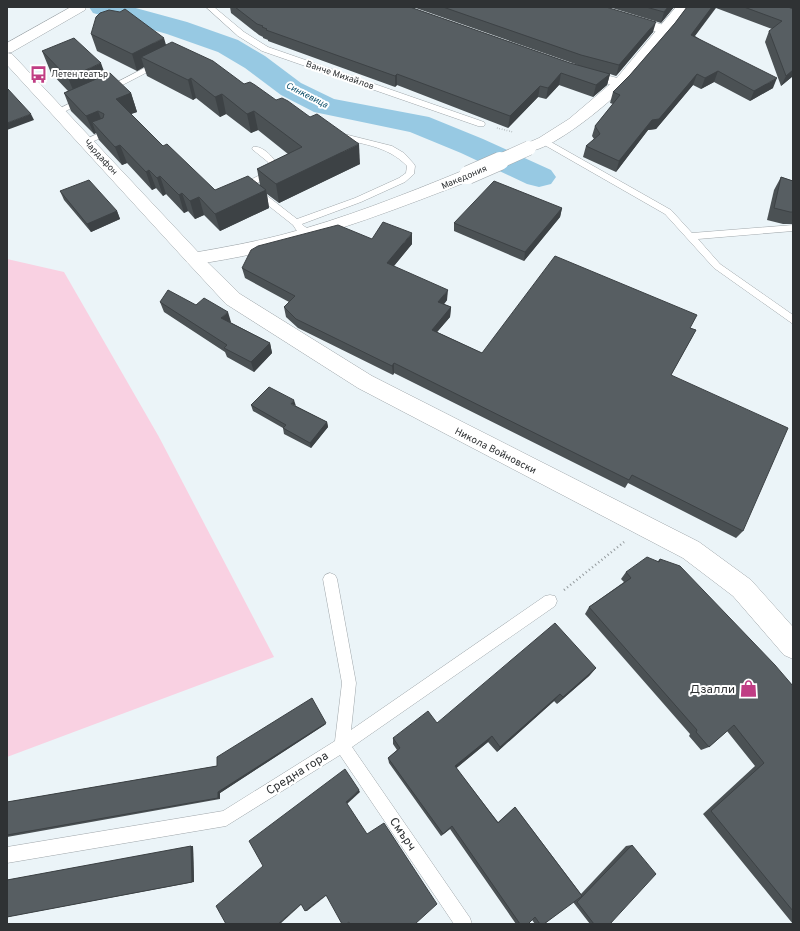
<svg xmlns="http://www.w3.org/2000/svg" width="800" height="931" viewBox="0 0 800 931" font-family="Overpass,sans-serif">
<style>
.green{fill:#f9d1e2}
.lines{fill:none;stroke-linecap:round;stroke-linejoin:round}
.river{fill:#97c9e3;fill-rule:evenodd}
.service-casing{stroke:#9fa6aa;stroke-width:1}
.minor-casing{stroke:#9fa6aa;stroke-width:1}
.tertiary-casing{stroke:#9fa6aa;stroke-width:1}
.secondary-casing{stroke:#9fa6aa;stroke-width:1}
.path-far1{stroke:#93999c;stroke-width:1.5;stroke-dasharray:0.5 2;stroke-linecap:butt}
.path{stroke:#93999c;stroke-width:2.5;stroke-dasharray:1 3;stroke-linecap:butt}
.service{fill:#fff;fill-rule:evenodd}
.minor{fill:#fff;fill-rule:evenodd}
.tertiary{fill:#fff;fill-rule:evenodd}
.secondary{fill:#fff;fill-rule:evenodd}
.secondary-bridge-far1-casing{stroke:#9fa6aa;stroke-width:15;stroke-linecap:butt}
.secondary-bridge-casing{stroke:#9fa6aa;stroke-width:19;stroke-linecap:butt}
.secondary-bridge-far1{stroke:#fff;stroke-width:14}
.secondary-bridge{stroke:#fff;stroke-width:18}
.wall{fill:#4b5154}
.shaded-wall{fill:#3d4245}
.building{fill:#575e62;stroke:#3d4245}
.labels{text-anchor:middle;stroke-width:4;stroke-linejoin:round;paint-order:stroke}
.far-poi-label{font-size:9px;fill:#2f3234;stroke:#fff;text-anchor:start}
.far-street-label{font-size:9px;fill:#2f3234;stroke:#fff}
.far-water-label{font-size:9px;font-style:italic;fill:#10516b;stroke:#fff}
.street-label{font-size:10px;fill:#2f3234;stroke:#fff}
.near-poi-label{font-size:12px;fill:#2f3234;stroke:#fff;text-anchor:end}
.near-street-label{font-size:12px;fill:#2f3234;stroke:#fff}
</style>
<rect width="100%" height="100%" fill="#ebf4f8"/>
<path class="green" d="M7 259 64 272 159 437 274 657 7 757Z"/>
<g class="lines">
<path class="river" d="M89 7H132L187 22 238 40 265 56 301 83 334 99 429 117 483 139 551 170 556 177 551 184 539 187 527 184 461 153 410 132 314 112 281 95 245 68 218 52 167 34 93 13Z"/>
<defs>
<g id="service">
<path d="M206 7H214L244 32 268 47 484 122 485 124 484 126H478L262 51 238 36Z"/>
<path d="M156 62H159L163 64 109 92H106L102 90Z"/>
<path d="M80 98H86L87 100 60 114H54L53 112Z"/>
<path d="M106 130 110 133 109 135 86 144 82 141Z"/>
<path d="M336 132 392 146 404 153 414 164 415 166 414 174 405 182 361 202 302 224C305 229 312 228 315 233L310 236 297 231 293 225 250 191 248 189 250 180 268 171 271 167 268 162 252 149 253 147C263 145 275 159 279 167L275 175 257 183V188L297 219 355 198 399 178 406 173 407 166C387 145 360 144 333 137L332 135 333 133Z"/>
<path d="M544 138 671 210 692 233 793 225V231L698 239 720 264 793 315V324L714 268 665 214 541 143 540 141 541 139Z"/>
<path d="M330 573 335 575 337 579 356 683 351 730 545 596 550 595 555 596 557 601 555 606 352 747 470 918 472 924H454L340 755 226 826 7 863V847L223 811 335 741 342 683 323 579 325 575Z"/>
</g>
<g id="minor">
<path d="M71 7H86L85 10 12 52 7 53V43Z"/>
<path d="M584 7H604L670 27 672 30 670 33H660L585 10Z"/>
<path d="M579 68 625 80 627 83 625 86 620 87 574 75 572 72 574 69Z"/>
</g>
<path id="tertiary" d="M194 253 200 255 240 294 372 376 699 542 751 580 793 627V659L784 655 733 596 683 558 358 388 226 304 188 263 185 259 188 255Z"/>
<g id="secondary">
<path d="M676 7H689C681 19 670 31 661 43 649 57 638 71 626 85 611 102 545 157 523 151L521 148 523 145 539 138 569 119 615 80Z"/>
<path d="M7 53 12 54 198 252C226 247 254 242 281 235 343 219 403 195 462 171L468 170 474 171 476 175 474 179C403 207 331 234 257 253 236 258 215 261 194 265L188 263 7 65Z"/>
</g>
</defs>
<use href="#service" class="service-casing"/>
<use href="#minor" class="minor-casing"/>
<use href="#tertiary" class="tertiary-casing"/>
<use href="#secondary" class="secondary-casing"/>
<path class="path-far1" d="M497 128 513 132"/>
<path class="path" d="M564 590 624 542"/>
<use href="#service" class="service"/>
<use href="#minor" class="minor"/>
<use href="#tertiary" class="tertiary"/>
<use href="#secondary" class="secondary"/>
<defs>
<path id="secondary-bridge-far1" d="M498 162 529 148"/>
<path id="secondary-bridge" d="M468 175 500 161"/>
</defs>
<use href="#secondary-bridge-far1" class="secondary-bridge-far1-casing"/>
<use href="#secondary-bridge" class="secondary-bridge-casing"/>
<use href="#secondary-bridge-far1" class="secondary-bridge-far1"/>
<use href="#secondary-bridge" class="secondary-bridge"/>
</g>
<g class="wall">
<path d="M230 7H410L570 63 578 65 413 7H606L653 32 616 76 610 74 607 85 593 97 559 85 546 99 538 97 508 128 397 85 395 87 268 41V40L263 38V37L259 35 231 13Z"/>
<path d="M609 7H674L661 23Z"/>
<path d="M687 7H793V76L781 86 765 42 769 31 772 29 716 8 695 36 773 88 750 101 714 82 701 89 693 85 656 129 648 130 616 172 583 157 586 146 594 139 592 136 595 126 613 104 610 103 613 92 630 75 675 23Z"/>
<path d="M91 34 166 45 244 84 360 164 279 203 267 194 269 208 220 231 204 215 195 219 188 211 184 213 166 194 163 196 156 188 152 190 127 163 122 165 99 140 96 133 94 134 71 111 64 93 68 91 51 73 42 51 106 75 131 93 137 112 131 114 163 146 215 190 260 185 257 169 288 154 258 130 251 133 226 114 220 117 196 98 193 100 147 76 144 67 137 71 97 51Z"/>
<path d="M781 177 793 181V224H783L767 220 774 190Z"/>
<path d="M60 191 117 211 120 219 91 232 64 200Z"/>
<path d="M562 208 560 217 524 261 454 231V223Z"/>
<path d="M372 239 412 244 394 266 447 300 444 304 451 307 450 317 437 332 482 353 690 328 696 330 671 375 743 531 736 538 628 483 625 488 394 373 393 375 298 328 286 317 284 307 289 302 245 278 242 268Z"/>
<path d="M160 302 196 305 231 322H230L270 343 272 353 254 372 227 357 225 352 164 312Z"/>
<path d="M251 405 296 406 327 422 328 427 311 448 284 434 283 428 253 411Z"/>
<path d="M660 559 793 686V924L703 814 755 766 727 731 709 747 701 750 689 736 690 734 585 614 589 607 624 582 621 579 626 572 658 561Z"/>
<path d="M596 668 589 676 557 704 554 701 497 752 488 742 456 768 498 822 515 807 581 894 626 846 632 845 610 924H590L573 902 544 924H535L532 920 528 924H516L450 829 441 836 389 763 388 758 397 750 393 744V738Z"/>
<path d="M326 724 220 793V799L7 837V802L217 766Z"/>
<path d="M193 846 194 882 7 917V880Z"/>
</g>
<g class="shaded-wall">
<path d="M668 7H674L661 23 664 12Z"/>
<path d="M712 7H716L688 45 691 35Z"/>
<path d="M656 22 653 32 616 76 619 65Z"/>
<path d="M164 38 169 55 141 57 144 67 137 71 132 54Z"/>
<path d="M101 63 109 85 77 99 68 78Z"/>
<path d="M793 70V76L781 86 786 76Z"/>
<path d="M718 71 714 82 701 89 705 78Z"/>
<path d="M561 73 559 85 546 99 548 88Z"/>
<path d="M397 74V85L395 87V76Z"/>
<path d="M610 74 607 85 593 97 596 85Z"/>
<path d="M697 74 693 85 656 129 648 130 616 172 619 161 652 120Z"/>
<path d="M191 78 196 98 193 100 188 80Z"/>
<path d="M777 78 773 88 750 101 754 91Z"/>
<path d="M540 86 538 97 508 128 510 116Z"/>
<path d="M131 93 137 112 122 117 116 99Z"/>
<path d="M222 94 226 114 220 117 215 97Z"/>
<path d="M98 111 105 129 92 122 96 133 94 134 86 116Z"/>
<path d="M254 111 258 130 251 133 247 114Z"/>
<path d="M31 114 34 120 7 130V123Z"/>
<path d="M359 144 360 164 279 203 276 184Z"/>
<path d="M120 145 127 163 122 165 115 147Z"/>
<path d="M149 170 156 188 152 190 146 172Z"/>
<path d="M160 176 166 194 163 196 157 178Z"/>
<path d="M266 190 269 208 220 231 215 214Z"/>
<path d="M182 193 188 211 184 213 179 195Z"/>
<path d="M199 197 204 215 195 219 190 201Z"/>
<path d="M562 208 560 217 524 261 525 252Z"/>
<path d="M117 211 120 219 91 232 87 224Z"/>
<path d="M412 233V244L388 273 387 263Z"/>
<path d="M448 290 447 300 438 312V302Z"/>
<path d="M451 307 450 317 431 339 432 330Z"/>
<path d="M228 312 231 322 224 328 221 318Z"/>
<path d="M270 343 272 353 254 372 251 362Z"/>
<path d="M394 363V373L393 375 392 366Z"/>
<path d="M294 400 296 406 291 404Z"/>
<path d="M327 422 328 427 311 448 310 443Z"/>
<path d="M596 668 589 676 557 704 563 697Z"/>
<path d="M560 694 554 701 497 752 500 747Z"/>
<path d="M326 723V724L220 793V799L218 798V792Z"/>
<path d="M492 736 488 742 453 771 455 766Z"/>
<path d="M359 790 360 792 347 804 346 802Z"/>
<path d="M452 826 450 829 441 836 443 834Z"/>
<path d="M191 846H193L194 882H192Z"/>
<path d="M326 895H327L307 911H305Z"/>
<path d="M303 903 280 924H278L301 904Z"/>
</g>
<g class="building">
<path d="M235 7H410L570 63 610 74 596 85 561 73 548 88 540 86 510 116 397 74 395 76 266 30 267 29 262 27 263 26 257 24Z"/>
<path d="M443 7H606L656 22 619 65 581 55Z"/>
<path d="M646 7H668L664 12Z"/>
<path d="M687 7H712L691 35 777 78 754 91 718 71 705 78 697 74 659 119 652 120 619 161 586 146 600 134 595 126 620 95 613 92 630 75 675 23Z"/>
<path d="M744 7H788L793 9V70L786 76 769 31 782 21Z"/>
<path d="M125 9 164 38 132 54 91 34 96 17 100 13 109 10 120 12Z"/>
<path d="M74 38 101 63 68 78 42 51Z"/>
<path d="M172 42 213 61 244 84 250 82 255 85 276 100 282 98 288 101 310 117 317 114 359 144 276 184 257 169 302 147 254 111 247 114 222 94 215 97 191 78 188 80 141 57Z"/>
<path d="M110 73 131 93 116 99 163 146 167 144 215 190 248 176 266 190 215 214 199 197 190 201 182 193 179 195 160 176 157 178 149 170 146 172 120 145 115 147 92 122 103 118 104 114 98 111 86 116 64 93Z"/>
<path d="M7 88 31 114 7 123Z"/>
<path d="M781 177 793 181V212H790L774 208Z"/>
<path d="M89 180 117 211 87 224 60 191Z"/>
<path d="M494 181 562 208 525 252 454 223Z"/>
<path d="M383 222 412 233 387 263 448 290 438 302 451 307 432 330 482 353 555 256 697 315 690 328 696 330 671 375 788 428 743 531 632 475 629 480 394 363 392 366 296 319 284 307 295 296 242 268 251 250 258 246 338 225 372 239Z"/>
<path d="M168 290 196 305 204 298 228 312 221 318 270 343 251 362 224 348 227 345 160 302Z"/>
<path d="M269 387 294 400 291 404 327 422 310 443 283 428 286 425 251 405Z"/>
<path d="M647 557 659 562 660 559 680 566 775 665 793 686V911L711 811 764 763 734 725 709 747 696 732 697 730 589 607 631 578 626 572Z"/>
<path d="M555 623 596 668 563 697 560 694 500 747 492 736 455 766 498 823 515 807 582 896 544 924H540L535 917 528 924H520L452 826 443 834 388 758 400 748 393 738 428 711 437 723Z"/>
<path d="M312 698 326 723 218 792V798L7 835V802L217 766V757Z"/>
<path d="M345 769 359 790 346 802 367 834 384 823 437 904 415 924H350L349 922 346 924H342L326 895 305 911 301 904 278 924H226L216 906 263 866 249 841Z"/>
<path d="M632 845 656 874 610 924H594L577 902Z"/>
<path d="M191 846 192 882 7 917V880Z"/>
</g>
<defs>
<symbol id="bus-bare" viewBox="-9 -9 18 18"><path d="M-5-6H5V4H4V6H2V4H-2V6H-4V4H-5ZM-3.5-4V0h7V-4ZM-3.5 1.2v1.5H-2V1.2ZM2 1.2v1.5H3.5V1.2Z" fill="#c03d84" stroke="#fff" stroke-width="2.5" paint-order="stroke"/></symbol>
<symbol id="shop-bare" viewBox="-9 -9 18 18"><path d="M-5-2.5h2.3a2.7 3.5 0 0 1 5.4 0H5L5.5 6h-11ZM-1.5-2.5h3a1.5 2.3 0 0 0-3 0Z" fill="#c03d84" stroke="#fff" stroke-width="2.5" paint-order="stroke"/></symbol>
</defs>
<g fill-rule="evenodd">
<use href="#bus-bare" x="26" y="62" width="25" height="25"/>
<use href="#shop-bare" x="736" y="676" width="25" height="25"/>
</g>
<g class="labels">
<g class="far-poi-label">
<text x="51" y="77">Летен театър</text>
</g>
<g class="far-street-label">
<text transform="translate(340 75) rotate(19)" y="3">Ванче Михайлов</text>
<text transform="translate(101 157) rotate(47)" y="3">Чардафон</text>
<text transform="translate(464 177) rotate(-23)" y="3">Македония</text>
</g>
<g class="far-water-label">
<text transform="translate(307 95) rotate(27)" y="3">Синкевица</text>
</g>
<g class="street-label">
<text transform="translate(496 450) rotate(27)" y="4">Никола Войновски</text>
</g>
<g class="near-poi-label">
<text x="735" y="693">Дзалли</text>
</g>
<g class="near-street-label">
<text transform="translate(297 773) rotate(-32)" y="4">Средна гора</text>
<text transform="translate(403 834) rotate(56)" y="4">Смърч</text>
</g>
</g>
<rect width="800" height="931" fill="none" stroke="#2f3234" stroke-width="16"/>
</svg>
